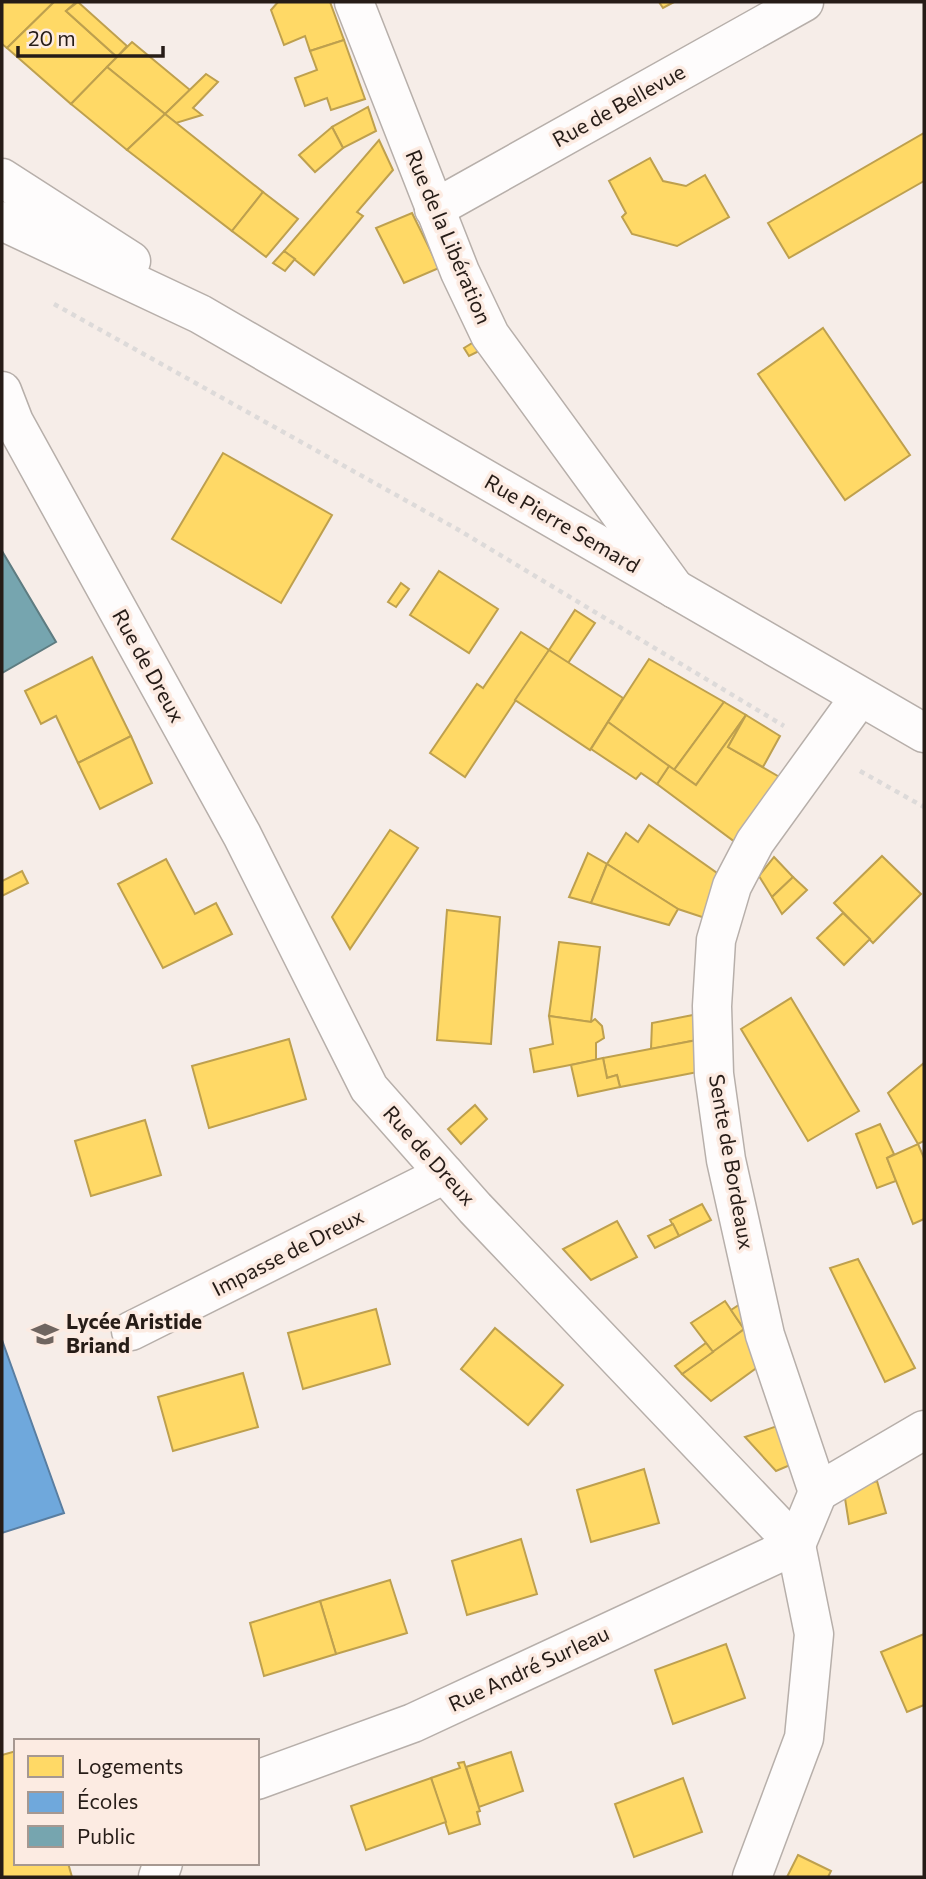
<svg xmlns="http://www.w3.org/2000/svg" width="926" height="1879" viewBox="0 0 926 1879" font-family="Commissioner,sans-serif">
<style>
.homes{fill:#ffd966;stroke:#bea04e;stroke-width:2}
.schools{fill:#6fa8dc;stroke:#597ea1;stroke-width:2}
.public{fill:#76a5af;stroke:#5e7c81;stroke-width:2}
.lines{fill:none;stroke-linecap:round;stroke-linejoin:round}
.minor-casing{stroke:#b7afaa;stroke-width:41}
.major-casing{stroke:#b7afaa;stroke-width:41}
.path{stroke:#dddad9;stroke-width:4.5;stroke-dasharray:5 5;stroke-linecap:butt}
.minor{stroke:#fefcfc;stroke-width:38}
.major{stroke:#fefcfc;stroke-width:38}
.labels{text-anchor:middle;stroke-width:7;stroke-linejoin:round;paint-order:stroke}
.street-label{font-size:21px;fill:#261c17;stroke:#fcebe2}
.poi-label{font-size:21px;font-weight:bold;fill:#261c17;stroke:#fcebe2;text-anchor:start}
</style>
<rect width="100%" height="100%" fill="#f6ede8"/>
<g class="homes">
<path d="M2 2H54L7 48 2 44Z"/>
<path d="M54 2H76L66 11 117 57 71 104 7 48Z"/>
<path d="M78 2 127 46 117 57 66 11Z"/>
<path d="M278 2H330L344 40 310 51 305 36 284 45 271 10Z"/>
<path d="M659 2H674L663 8Z"/>
<path d="M344 40 365 99 331 110 327 98 305 106 295 78 317 70 310 51Z"/>
<path d="M132 42 190 90 165 114 107 67Z"/>
<path d="M107 67 165 114 127 150 71 104Z"/>
<path d="M206 74 218 82 193 108 202 115 176 123 165 114Z"/>
<path d="M368 107 376 131 343 148 332 127Z"/>
<path d="M165 114 263 192 232 231 127 150Z"/>
<path d="M332 127 343 148 315 172 299 155Z"/>
<path d="M924 133V181L789 258 768 223Z"/>
<path d="M379 140 393 170 357 212 363 216 314 275 284 251Z"/>
<path d="M650 158 663 181 686 186 705 175 729 217 677 246 632 234 622 217 626 213 609 181Z"/>
<path d="M263 192 298 219 266 257 232 231Z"/>
<path d="M412 213 439 268 404 283 376 228Z"/>
<path d="M284 251 295 259 285 271 273 263Z"/>
<path d="M823 328 910 455 845 500 758 374Z"/>
<path d="M474 342 479 351 469 356 464 348Z"/>
<path d="M223 453 332 515 281 603 172 539Z"/>
<path d="M439 571 498 609 469 653 410 615Z"/>
<path d="M401 583 409 589 396 607 388 602Z"/>
<path d="M575 610 595 623 568 663 549 650Z"/>
<path d="M521 632 549 650 465 777 430 753 477 684 483 688Z"/>
<path d="M549 650 623 698 590 750 515 700Z"/>
<path d="M92 657 131 736 78 763 56 716 41 724 25 691Z"/>
<path d="M649 659 724 702 674 770 608 722Z"/>
<path d="M724 702 746 715 696 785 674 770Z"/>
<path d="M746 715 728 747 788 782 739 845 657 784 669 766 696 785Z"/>
<path d="M746 715 780 736 763 767 728 747Z"/>
<path d="M608 722 669 766 657 784 641 773 636 779 591 749Z"/>
<path d="M131 736 152 783 100 809 78 763Z"/>
<path d="M649 825 717 873 705 918 678 909 607 864 626 833 638 842Z"/>
<path d="M390 830 418 848 350 949 332 917Z"/>
<path d="M588 853 607 864 591 903 569 897Z"/>
<path d="M882 856 921 894 873 943 834 903Z"/>
<path d="M774 857 793 877 772 897 759 876Z"/>
<path d="M166 859 195 914 216 903 232 934 163 968 118 884Z"/>
<path d="M607 864 678 909 669 925 591 903Z"/>
<path d="M22 871 28 883 2 896V881Z"/>
<path d="M793 877 807 890 782 914 772 897Z"/>
<path d="M447 910 500 917 491 1044 437 1040Z"/>
<path d="M843 913 870 939 844 965 817 938Z"/>
<path d="M559 942 600 947 591 1022 549 1016Z"/>
<path d="M791 998 859 1111 808 1141 741 1029Z"/>
<path d="M698 1014 697 1040 651 1049 652 1023Z"/>
<path d="M549 1016 591 1022 595 1019 602 1026 604 1038 596 1043V1060L534 1072 530 1049 553 1044Z"/>
<path d="M289 1039 306 1099 209 1128 192 1066Z"/>
<path d="M697 1040 703 1071 620 1087 617 1075 607 1078 603 1058Z"/>
<path d="M603 1058 607 1078 617 1075 620 1087 578 1096 571 1065Z"/>
<path d="M924 1063V1141L918 1144 888 1093Z"/>
<path d="M475 1105 487 1119 461 1144 448 1129Z"/>
<path d="M145 1120 161 1175 91 1196 75 1141Z"/>
<path d="M880 1124 894 1154 887 1158 896 1181 877 1188 856 1134Z"/>
<path d="M918 1144 924 1158V1219L913 1224 887 1158Z"/>
<path d="M702 1204 711 1220 679 1236 670 1220Z"/>
<path d="M617 1221 637 1257 591 1280 563 1249Z"/>
<path d="M673 1224 679 1236 655 1248 648 1236Z"/>
<path d="M858 1259 915 1368 885 1382 830 1268Z"/>
<path d="M725 1301 744 1329 713 1352 691 1323Z"/>
<path d="M745 1301 744 1329 731 1310Z"/>
<path d="M376 1309 390 1364 303 1389 288 1333Z"/>
<path d="M750 1325 766 1361 711 1401 682 1374Z"/>
<path d="M495 1328 563 1385 528 1425 461 1369Z"/>
<path d="M706 1343 713 1352 682 1374 675 1366Z"/>
<path d="M243 1373 258 1427 173 1451 158 1397Z"/>
<path d="M789 1422 802 1460 776 1471 745 1437Z"/>
<path d="M644 1469 659 1523 591 1542 577 1490Z"/>
<path d="M877 1481 886 1513 849 1524 844 1492Z"/>
<path d="M521 1539 537 1594 467 1615 452 1561Z"/>
<path d="M390 1580 407 1633 336 1654 320 1601Z"/>
<path d="M320 1601 336 1654 264 1676 250 1623Z"/>
<path d="M924 1634V1705L907 1712 881 1652Z"/>
<path d="M726 1644 745 1698 673 1724 655 1670Z"/>
<path d="M16 1751V1863H68L72 1877H2V1755Z"/>
<path d="M511 1752 523 1791 479 1807 466 1767Z"/>
<path d="M464 1762 480 1811 477 1812 480 1824 449 1834 431 1778 460 1768 458 1763Z"/>
<path d="M431 1778 446 1822 366 1850 351 1806Z"/>
<path d="M683 1778 702 1832 634 1857 615 1804Z"/>
<path d="M798 1855 831 1871 828 1877H787Z"/>
</g>
<path class="schools" d="M2 1340 64 1513 2 1533Z"/>
<path class="public" d="M2 551 56 642 2 673Z"/>
<g class="lines">
<defs>
<g id="minor">
<path d="M354 2 460 272 490 335 675 589"/>
<path d="M434 209 804 2"/>
<path d="M2 391 14 422 242 835 369 1088 475 1208 796 1545 814 1634 804 1738 752 1877"/>
<path d="M131 1331 445 1174"/>
<path d="M818 1492 765 1335 726 1160 714 1074 712 1006 716 940 732 886 755 842 859 698"/>
<path d="M818 1492 924 1430"/>
<path d="M257 1780 413 1723 796 1545 818 1492"/>
<path d="M158 1877 163 1863"/>
</g>
<g id="major">
<path d="M2 178 131 261"/>
<path d="M2 221 200 314 924 733"/>
</g>
</defs>
<use href="#minor" class="minor-casing"/>
<use href="#major" class="major-casing"/>
<g class="path">
<path d="M54 304 457 529 784 726"/>
<path d="M860 771 924 807"/>
</g>
<use href="#minor" class="minor"/>
<use href="#major" class="major"/>
</g>
<defs>
<symbol id="school-bare" viewBox="-9 -9 18 18"><path d="M0-5L7-2L0 1L-7-2ZM-4 1L0 2.5L4 1V4Q0 6-4 4Z" fill="#6f6560" stroke="#fcebe2" stroke-width="2.5" paint-order="stroke"/></symbol>
</defs>
<g fill-rule="evenodd">
<use href="#school-bare" x="26" y="1315" width="38" height="38"/>
</g>
<g class="labels">
<g class="street-label">
<text transform="translate(619 106) rotate(-29)" y="7">Rue de Bellevue</text>
<text transform="translate(448 237) rotate(67)" y="7">Rue de la Libération</text>
<text transform="translate(562 524) rotate(30)" y="7">Rue Pierre Semard</text>
<text transform="translate(148 666) rotate(61)" y="7">Rue de Dreux</text>
<text transform="translate(429 1156) rotate(48)" y="7">Rue de Dreux</text>
<text transform="translate(731 1162) rotate(80)" y="7">Sente de Bordeaux</text>
<text transform="translate(288 1253) rotate(-27)" y="7">Impasse de Dreux</text>
<text transform="translate(529 1669) rotate(-25)" y="7">Rue André Surleau</text>
</g>
<g class="poi-label">
<text x="66" y="1329">Lycée Aristide<tspan x="66" dy="24">Briand</tspan></text>
</g>
</g>
<rect width="926" height="1879" fill="none" stroke="#261c17" stroke-width="7"/>
<rect x="14" y="1739" width="245" height="126" fill="#fcebe2" stroke="#a69891" stroke-width="2"/>
<rect x="28" y="1756" width="35" height="21" fill="#ffd966" stroke="#a69891" stroke-width="2"/>
<text x="77" y="1774" font-size="21" fill="#261c17">Logements</text>
<rect x="28" y="1792" width="35" height="21" fill="#6fa8dc" stroke="#a69891" stroke-width="2"/>
<text x="77" y="1809" font-size="21" fill="#261c17">Écoles</text>
<rect x="28" y="1826" width="35" height="21" fill="#76a5af" stroke="#a69891" stroke-width="2"/>
<text x="77" y="1844" font-size="21" fill="#261c17">Public</text>
<path d="M18 46v10h145v-10" fill="none" stroke="#261c17" stroke-width="3.5"/>
<text x="28" y="46" font-size="21" fill="#261c17" stroke="#fcebe2" stroke-width="5" paint-order="stroke">20 m</text>
</svg>
